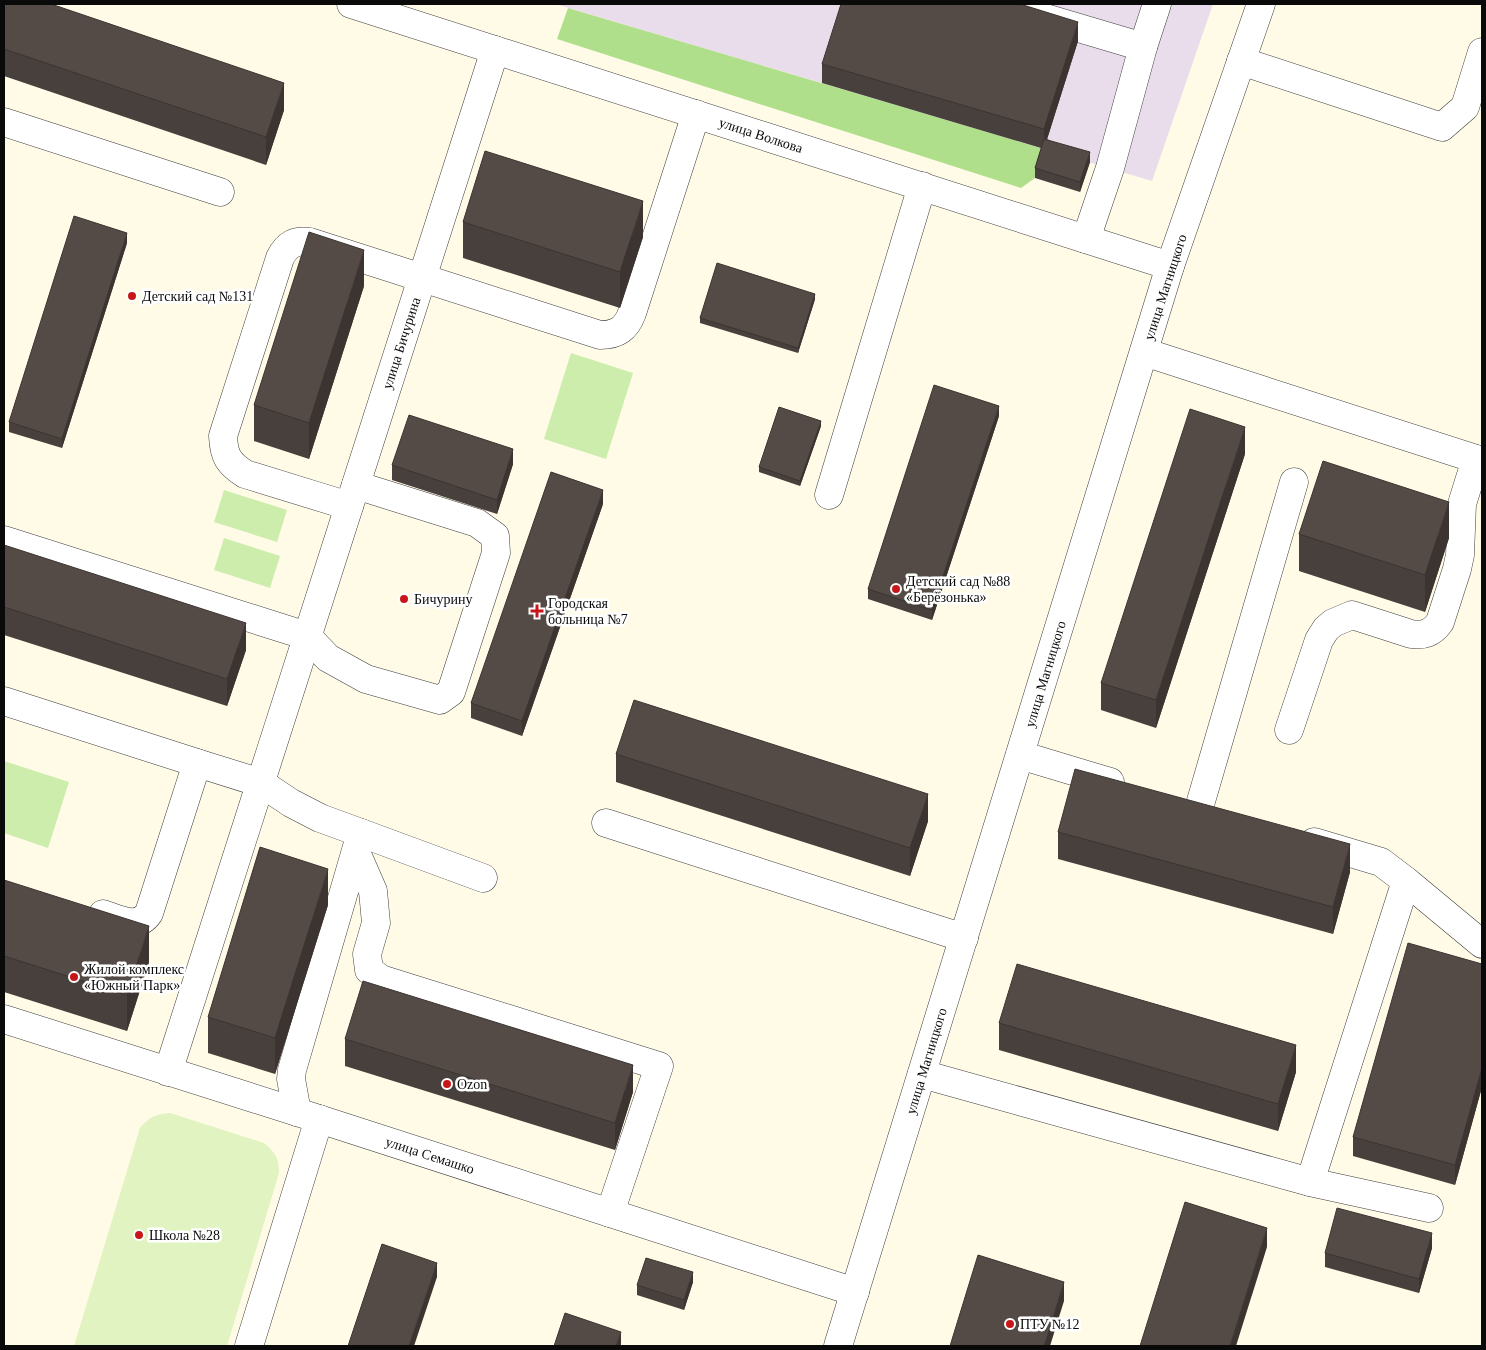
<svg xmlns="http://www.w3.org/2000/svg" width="1486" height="1350" viewBox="0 0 1486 1350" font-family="Georgia,serif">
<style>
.industrial{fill:#eaddeb}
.green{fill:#cdedad}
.forest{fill:#afdf8b}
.pitch{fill:#e0f3c0}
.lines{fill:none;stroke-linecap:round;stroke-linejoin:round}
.minor-casing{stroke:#3d3d3d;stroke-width:29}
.minor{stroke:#fff;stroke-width:28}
.wall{fill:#48403c}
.shaded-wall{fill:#3b3431}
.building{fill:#544b46;stroke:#3b3431}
.poi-dot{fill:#c71619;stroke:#fff;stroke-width:2}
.labels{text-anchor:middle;stroke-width:5;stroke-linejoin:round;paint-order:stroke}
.street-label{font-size:14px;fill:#0a0a0a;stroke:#fff}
.poi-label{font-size:14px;fill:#0a0a0a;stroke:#fff;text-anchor:start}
</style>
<rect width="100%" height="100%" fill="#fffbe7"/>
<path class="industrial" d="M555 4H1213L1152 181Z"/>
<g class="green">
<path d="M571 353 633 373 606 459 544 439Z"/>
<path d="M224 490 287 510 277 542 214 522Z"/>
<path d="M224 538 280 556 270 588 214 570Z"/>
<path d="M4 761 69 782 48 848 4 833Z"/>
</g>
<path class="forest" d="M568 8 1044 149 1035 178 1021 188 557 39Z"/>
<path class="pitch" d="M170 1113 264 1143C275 1152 279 1158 279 1173L227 1346H74L140 1128C149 1117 156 1114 170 1113Z"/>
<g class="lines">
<defs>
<g id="minor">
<path d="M351 4 1170 266"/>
<path d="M998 4 1143 47 1110 168 1086 239"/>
<path d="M1143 47 1157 4"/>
<path d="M1241 61 1442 127 1465 107 1482 52"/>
<path d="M4 122 220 192"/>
<path d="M1144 352 1482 461"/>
<path d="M829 495 922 186"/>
<path d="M349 506 245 474C228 463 224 456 223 436L280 258C287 244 295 240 310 242L600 335C617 335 626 329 632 313L696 114"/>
<path d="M4 540 307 636 328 658 366 679 440 700 451 692 496 553 495 536 477 523 356 485"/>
<path d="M4 701 197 763 149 913C138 930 119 919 103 914"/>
<path d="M1289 730 1319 640 1326 629 1333 623 1352 615 1411 634C1424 636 1432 633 1440 622L1457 569 1460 555 1462 504 1476 459"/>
<path d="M1020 755 1110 782"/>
<path d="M197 763 261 783 291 803 320 818 361 833 292 1070 291 1079 297 1112"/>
<path d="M1199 808 1294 482"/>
<path d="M606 823 964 938"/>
<path d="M361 833 483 878"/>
<path d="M1314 842 1381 862 1406 881 1482 944"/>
<path d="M356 852 373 891 376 923 367 954 369 970 381 979 659 1066 610 1213"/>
<path d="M4 1019 319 1119 855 1292"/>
<path d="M168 1072 495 50"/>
<path d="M922 1074 1310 1182 1429 1208"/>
<path d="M1310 1182 1406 881"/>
<path d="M249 1346 319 1119"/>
<path d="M838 1346 1170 266 1261 4"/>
</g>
</defs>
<use href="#minor" class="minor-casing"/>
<use href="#minor" class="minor"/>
</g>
<g class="wall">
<path d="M4 4 284 110 266 165 4 76Z"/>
<path d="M1078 41 1047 139 1090 162 1080 192 1035 178V168L1041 148 822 83V64Z"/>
<path d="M463 222 643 237 620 308 463 258Z"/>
<path d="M127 243 62 448 9 432V422Z"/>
<path d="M364 286 309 459 254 441V405Z"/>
<path d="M815 299 798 353 700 323V318Z"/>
<path d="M999 416 932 620 868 599V589Z"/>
<path d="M821 426 800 486 759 472V467Z"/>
<path d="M1245 454 1156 728 1101 710V683Z"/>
<path d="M513 464 497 514 392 480V465Z"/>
<path d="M603 504 522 736 471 718V703Z"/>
<path d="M1299 534 1449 538 1425 612 1299 571Z"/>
<path d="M4 545 246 650 227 706 4 635Z"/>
<path d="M616 754 928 821 910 876 616 782Z"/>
<path d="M1058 832 1350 872 1333 934 1058 859Z"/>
<path d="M4 880 149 962 127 1031 4 992Z"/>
<path d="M328 905 275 1074 208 1053V1017Z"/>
<path d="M1482 964V1087L1455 1185 1353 1156V1137Z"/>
<path d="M999 1023 1296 1072 1278 1131 999 1050Z"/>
<path d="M345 1039 633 1092 615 1150 345 1066Z"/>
<path d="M1432 1248 1419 1293 1325 1267V1253Z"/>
<path d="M693 1282 684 1310 637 1295V1285Z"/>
</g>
<g class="shaded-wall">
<path d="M1078 22V41L1044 149V129Z"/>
<path d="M284 83V110L266 165V137Z"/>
<path d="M1090 152V162L1080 192V182Z"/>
<path d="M643 201V237L620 308V272Z"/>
<path d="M127 233V243L62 448V439Z"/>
<path d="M364 250V286L309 459V423Z"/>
<path d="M815 294V299L798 353V348Z"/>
<path d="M999 406V416L932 620V610Z"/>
<path d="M821 421V426L800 486V481Z"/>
<path d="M1245 427V454L1156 728V700Z"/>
<path d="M513 449V464L497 514V500Z"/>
<path d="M603 490V504L522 736V721Z"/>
<path d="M1449 502V538L1425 612V575Z"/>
<path d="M246 623V650L227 706V679Z"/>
<path d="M928 794V821L910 876V848Z"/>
<path d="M1350 844V872L1333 934V907Z"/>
<path d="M328 869V905L275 1074V1038Z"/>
<path d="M149 926V962L127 1031V995Z"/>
<path d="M1296 1045V1072L1278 1131V1104Z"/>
<path d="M633 1065V1092L615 1150V1123Z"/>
<path d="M1482 1068V1087L1455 1185V1165Z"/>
<path d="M1267 1228V1247L1236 1346H1230Z"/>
<path d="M1432 1233V1248L1419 1293V1279Z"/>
<path d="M437 1263V1277L414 1346H409Z"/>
<path d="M693 1272V1282L684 1310V1300Z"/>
<path d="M1064 1282V1301L1050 1346H1044Z"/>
<path d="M621 1332V1346H616Z"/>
</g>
<g class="building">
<path d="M4 4H51L284 83 266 137 4 49Z"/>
<path d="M841 4H1020L1078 22 1044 129 822 64Z"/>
<path d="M1044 139 1090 152 1080 182 1035 168Z"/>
<path d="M485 151 643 201 620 272 463 222Z"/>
<path d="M74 216 127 233 62 439 9 422Z"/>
<path d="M309 232 364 250 309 423 254 405Z"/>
<path d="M717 263 815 294 798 348 700 318Z"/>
<path d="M934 385 999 406 932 610 868 589Z"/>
<path d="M779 407 821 421 800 481 759 467Z"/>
<path d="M1190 409 1245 427 1156 700 1101 683Z"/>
<path d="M409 415 513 449 497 500 392 465Z"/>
<path d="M1323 461 1449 502 1425 575 1299 534Z"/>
<path d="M551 472 603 490 522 721 471 703Z"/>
<path d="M4 545 246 623 227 679 4 607Z"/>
<path d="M634 700 928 794 910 848 616 754Z"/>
<path d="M1075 769 1350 844 1333 907 1058 832Z"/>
<path d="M260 847 328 869 275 1038 208 1017Z"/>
<path d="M4 880 149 926 127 995 4 956Z"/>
<path d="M1408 943 1482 964V1068L1455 1165 1353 1137Z"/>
<path d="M1017 964 1296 1045 1278 1104 999 1023Z"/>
<path d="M363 981 633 1065 615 1123 345 1039Z"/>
<path d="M1185 1202 1267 1228 1230 1346H1140Z"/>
<path d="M1337 1208 1432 1233 1419 1279 1325 1253Z"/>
<path d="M382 1244 437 1263 409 1346H348Z"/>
<path d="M978 1255 1064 1282 1044 1346H950Z"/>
<path d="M646 1258 693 1272 684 1300 637 1285Z"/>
<path d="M565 1313 621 1332 616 1346H554Z"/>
</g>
<g class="poi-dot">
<circle cx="132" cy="296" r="5"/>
<circle cx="896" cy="589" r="5"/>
<circle cx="404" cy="599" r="5"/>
<path d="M534.5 603.5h5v5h5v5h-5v5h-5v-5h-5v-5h5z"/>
<circle cx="74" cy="977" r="5"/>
<circle cx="447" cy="1084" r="5"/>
<circle cx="139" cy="1235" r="5"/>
<circle cx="1010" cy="1324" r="5"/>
</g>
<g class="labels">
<g class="street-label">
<text transform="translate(761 135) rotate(18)" y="5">улица Волкова</text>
<text transform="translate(1165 287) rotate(-72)" y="5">улица Магницкого</text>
<text transform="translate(401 343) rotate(-72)" y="5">улица Бичурина</text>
<text transform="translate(1045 674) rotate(-73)" y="5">улица Магницкого</text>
<text transform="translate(926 1061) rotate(-73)" y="5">улица Магницкого</text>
<text transform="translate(430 1155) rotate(18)" y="5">улица Семашко</text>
</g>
<g class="poi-label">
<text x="142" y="301">Детский сад №131</text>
<text x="906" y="586">Детский сад №88<tspan x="906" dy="16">«Берёзонька»</tspan></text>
<text x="414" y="604">Бичурину</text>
<text x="548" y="608">Городская<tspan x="548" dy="16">больница №7</tspan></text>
<text x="84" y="974">Жилой комплекс<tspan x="84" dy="16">«Южный Парк»</tspan></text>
<text x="457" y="1089">Ozon</text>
<text x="149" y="1240">Школа №28</text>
<text x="1020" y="1329">ПТУ №12</text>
</g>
</g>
<rect width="1486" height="1350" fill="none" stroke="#0a0a0a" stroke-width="10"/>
</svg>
